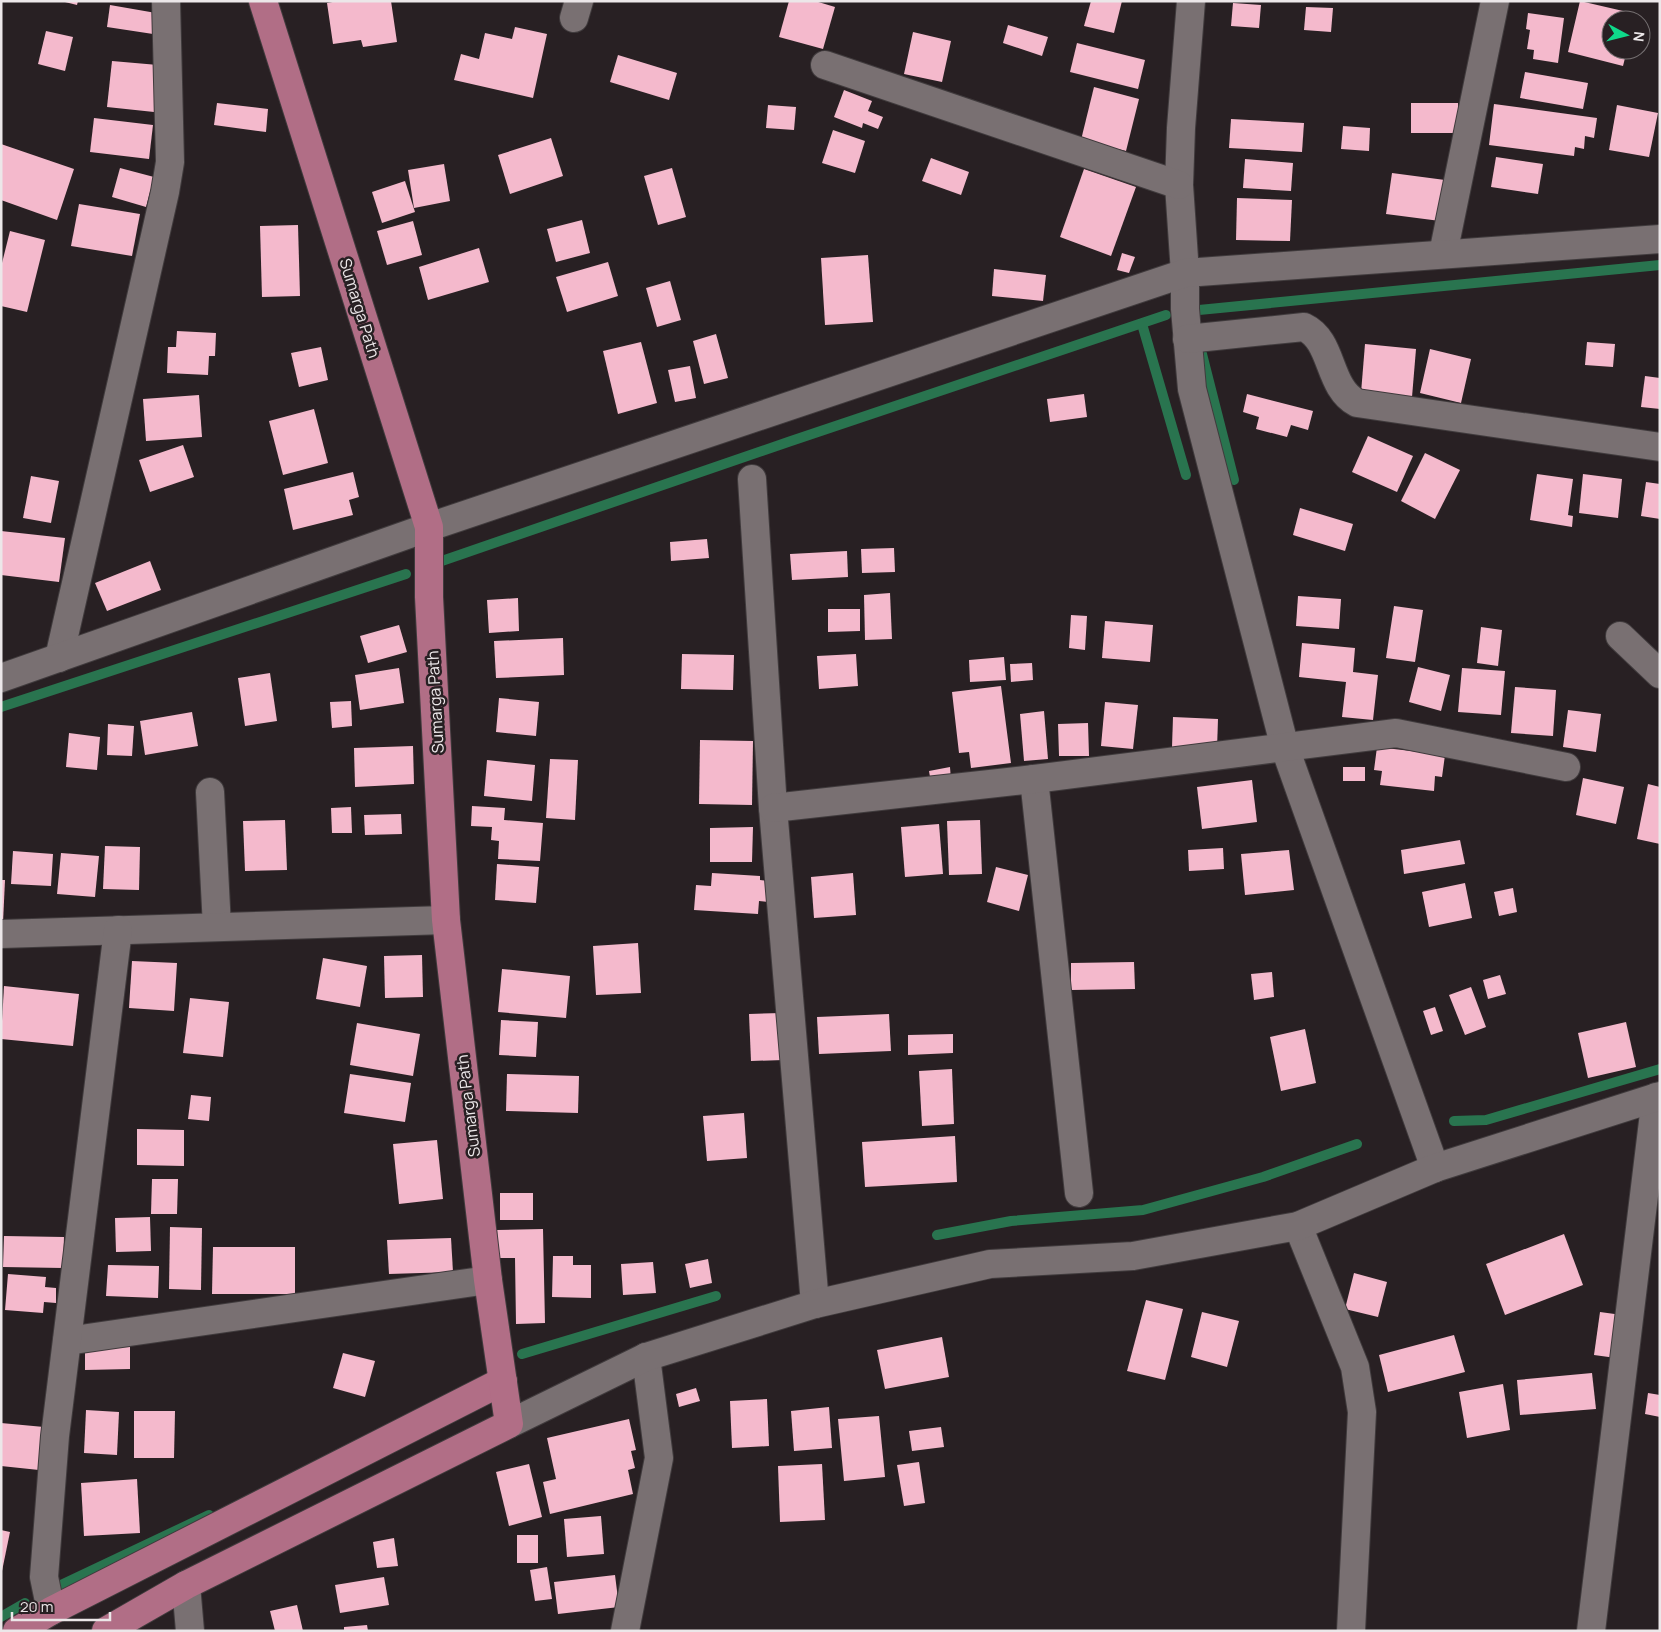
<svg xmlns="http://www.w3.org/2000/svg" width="1661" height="1632" viewBox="0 0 1661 1632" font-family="Manrope,sans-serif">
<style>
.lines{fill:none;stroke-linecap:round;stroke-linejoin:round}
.stream{stroke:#29744f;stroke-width:10}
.building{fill:#f4b9cc}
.minor-casing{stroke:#403b3d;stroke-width:30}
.tertiary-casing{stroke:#403b3d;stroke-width:30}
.primary-casing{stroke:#403b3d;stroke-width:30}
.minor{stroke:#797072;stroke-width:28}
.tertiary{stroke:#797072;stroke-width:28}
.primary{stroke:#b16e86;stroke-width:28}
.labels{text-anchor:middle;stroke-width:5;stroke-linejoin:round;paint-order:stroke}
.street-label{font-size:16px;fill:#ece7e9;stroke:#282023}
</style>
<rect width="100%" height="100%" fill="#282023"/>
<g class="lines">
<g class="stream">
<path d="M1199 310 1660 265"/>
<path d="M1142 324 1186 475"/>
<path d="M1202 354 1234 480"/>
<path d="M436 563 791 441 1166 315"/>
<path d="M1 707 406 574"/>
<path d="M1454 1121 1486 1120 1660 1069"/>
<path d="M937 1235 1011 1221 1143 1210 1263 1177 1357 1144"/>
<path d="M522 1354 716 1296"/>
<path d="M61 1585 209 1515"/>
<path d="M1 1617 25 1603"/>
</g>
</g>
<g class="building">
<path d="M61 1H78L77 5Z"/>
<path d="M338 1H391L397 42 363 47 361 40 333 44 327 3Z"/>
<path d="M789 1H815L835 7 823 49 779 37Z"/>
<path d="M1091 1H1122L1114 33 1084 26Z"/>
<path d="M1580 1 1636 14 1634 20H1611V50H1627L1623 66 1568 52Z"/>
<path d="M1233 3 1261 5 1259 28 1231 26Z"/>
<path d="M110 5 156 13 153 34 107 27Z"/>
<path d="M1306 7 1333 8 1331 32 1304 30Z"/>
<path d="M1528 13 1564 18 1558 63 1533 59 1534 50 1527 49 1530 30 1526 29Z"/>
<path d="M1008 25 1048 37 1042 56 1003 43Z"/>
<path d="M515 27 547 34 533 98 454 80 461 54 479 59 485 33 512 39Z"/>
<path d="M46 31 73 37 65 71 38 64Z"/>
<path d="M913 32 951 41 942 82 904 74Z"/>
<path d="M1077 43 1145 60 1138 89 1070 72Z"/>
<path d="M618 55 677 73 669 100 610 82Z"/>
<path d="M112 61 158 65 154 112 107 107Z"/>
<path d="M1525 72 1588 83 1583 109 1520 98Z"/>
<path d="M1094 87 1139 99 1126 151 1081 140Z"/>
<path d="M844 90 872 101 868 111 883 117 878 129 863 123 862 128 834 117Z"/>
<path d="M217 103 268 109 266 132 214 125Z"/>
<rect x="1411" y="103" width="47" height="30"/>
<path d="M1494 104 1597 118 1594 138 1585 136 1584 149 1575 147 1574 156 1489 145Z"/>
<path d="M768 105 796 107 794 130 766 128Z"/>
<path d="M1617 105 1658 113 1649 157 1609 150Z"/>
<path d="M94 118 153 125 149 159 90 152Z"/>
<path d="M1231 119 1304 123 1302 152 1229 148Z"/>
<path d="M1343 126 1370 128 1369 151 1341 149Z"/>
<path d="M833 130 865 141 855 173 822 163Z"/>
<path d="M551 138 563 176 510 194 498 155Z"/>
<path d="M1 144 74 169 57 220 1 200Z"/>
<path d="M1496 157 1543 164 1538 194 1491 187Z"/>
<path d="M931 158 969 172 961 195 922 181Z"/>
<path d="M1245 159 1293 163 1291 191 1243 188Z"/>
<path d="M444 164 450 201 414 208 408 170Z"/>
<path d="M120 168 154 177 146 207 112 197Z"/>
<path d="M672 168 686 217 658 225 644 176Z"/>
<path d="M1084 169 1136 187 1111 256 1060 237Z"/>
<path d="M1392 173 1445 180 1440 221 1386 214Z"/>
<path d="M405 181 415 212 382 223 372 192Z"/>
<path d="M1237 198 1292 200 1290 241 1236 240Z"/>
<path d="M79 204 140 214 132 256 71 246Z"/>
<path d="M582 220 590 253 556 262 547 229Z"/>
<path d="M413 221 422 255 387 265 377 231Z"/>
<path d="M298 225 300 296 262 297 260 226Z"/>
<path d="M10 231 45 240 27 312 1 306V267Z"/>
<path d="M479 248 489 282 428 300 419 267Z"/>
<path d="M1122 253 1135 257 1129 273 1117 270Z"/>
<path d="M868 255 873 322 825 325 821 258Z"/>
<path d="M608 262 618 296 567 312 556 277Z"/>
<path d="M994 269 1046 275 1043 301 992 296Z"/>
<path d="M670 281 681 320 657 327 646 288Z"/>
<path d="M177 331 216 333 215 356H209L208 375 167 373 168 347H176Z"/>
<path d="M716 334 728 378 704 384 693 341Z"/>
<path d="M641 342 657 403 618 414 603 351Z"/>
<path d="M1587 342 1615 344 1613 367 1585 365Z"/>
<path d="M1365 344 1416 349 1412 397 1361 393Z"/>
<path d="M321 347 328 380 299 387 291 353Z"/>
<path d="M1430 349 1471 359 1461 403 1420 393Z"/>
<path d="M690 366 696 398 675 402 668 370Z"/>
<path d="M1645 376 1660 378V409L1641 407Z"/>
<path d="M1084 394 1087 417 1050 422 1047 399Z"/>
<path d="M1247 394 1313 411 1308 430 1291 425 1287 437 1256 429 1259 417 1243 412Z"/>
<path d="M199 395 202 437 146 441 143 399Z"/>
<path d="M314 409 328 463 283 475 269 421Z"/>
<path d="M1368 436 1413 456 1397 492 1352 472Z"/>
<path d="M183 445 194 477 150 492 139 460Z"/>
<path d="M1425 453 1460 470 1435 519 1401 501Z"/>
<path d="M353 472 359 497 349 500 353 515 293 530 284 489Z"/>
<path d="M1537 474 1573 479 1568 515 1573 516 1572 527 1530 520Z"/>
<path d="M1583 474 1622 479 1618 518 1579 513Z"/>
<path d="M31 476 59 481 51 523 23 518Z"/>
<path d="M1646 482 1660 484V519L1641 516Z"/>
<path d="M1300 508 1353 524 1345 551 1293 535Z"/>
<path d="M1 531 65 538 59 582 1 575Z"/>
<path d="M707 539 709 558 671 561 670 542Z"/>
<path d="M894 548 895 572 862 573 861 549Z"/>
<path d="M847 551 848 577 792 580 790 554Z"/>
<path d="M150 561 161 590 107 611 95 583Z"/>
<path d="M890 593 892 639 865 640 864 595Z"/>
<path d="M1298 596 1341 599 1339 629 1296 626Z"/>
<path d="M518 598 519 631 489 633 487 600Z"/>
<path d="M1394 606 1423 610 1415 662 1386 658Z"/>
<path d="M828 609H860V631L828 632Z"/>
<path d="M1071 615 1087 616 1085 650 1069 648Z"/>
<path d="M1105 621 1153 625 1150 662 1102 658Z"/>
<path d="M399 625 407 652 368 663 360 636Z"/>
<path d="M1481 627 1502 630 1498 666 1477 663Z"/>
<path d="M563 638 564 675 496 678 494 641Z"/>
<path d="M1302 643 1355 648 1353 672 1378 675 1373 720 1342 717 1346 682 1299 677Z"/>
<path d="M682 654 734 655 733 690 681 689Z"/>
<path d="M856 654 858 686 819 689 817 656Z"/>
<path d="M1004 657 1006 680 970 682 969 660Z"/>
<path d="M1032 663 1033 680 1011 682 1010 664Z"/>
<path d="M1418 667 1450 675 1441 711 1409 702Z"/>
<path d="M399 668 404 703 360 710 355 675Z"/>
<path d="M1462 668 1505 671 1501 715 1458 712Z"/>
<path d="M270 673 277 721 245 726 238 678Z"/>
<path d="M1001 686 1011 763 971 768 969 752 959 753 952 692Z"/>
<path d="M1515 687 1556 690 1553 736 1511 733Z"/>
<path d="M499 698 539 702 536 736 496 732Z"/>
<path d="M351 701 352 726 332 728 330 702Z"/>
<path d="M1105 702 1138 705 1133 749 1101 746Z"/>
<path d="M1568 710 1601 714 1596 752 1563 747Z"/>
<path d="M1044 711 1048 759 1024 761 1020 714Z"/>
<path d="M192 712 198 746 145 755 140 721Z"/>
<path d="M1173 717 1218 719 1217 749 1172 747Z"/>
<path d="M1088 723 1089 756H1059L1058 724Z"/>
<path d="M108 724 134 726 132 756 107 755Z"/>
<path d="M69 733 100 737 97 770 66 767Z"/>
<path d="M700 740 753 741 752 805 699 804Z"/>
<path d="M413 746 414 784 355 787 354 748Z"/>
<path d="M1377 747 1445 755 1442 777 1435 776 1434 791 1380 785 1382 771 1374 770Z"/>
<path d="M550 759 578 760 575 820 546 818Z"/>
<path d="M487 760 535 765 532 801 484 796Z"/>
<path d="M950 767 951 780 931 783 929 771Z"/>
<rect x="1343" y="767" width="22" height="14"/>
<path d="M1583 778 1624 787 1616 824 1576 815Z"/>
<path d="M1252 780 1257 822 1202 829 1197 787Z"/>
<path d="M1648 784 1660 787V844L1637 839Z"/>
<path d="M472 806 505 808 504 820 543 823 540 861 498 859 499 841 491 840 492 827 471 826Z"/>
<path d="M351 807 352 833H332L331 808Z"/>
<path d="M401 814 402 834 365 835 364 815Z"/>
<path d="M285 820 287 870 245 871 243 821Z"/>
<path d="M980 820 982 874 949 875 947 821Z"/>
<path d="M939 824 943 874 905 877 901 827Z"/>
<path d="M753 827 752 862H710V828Z"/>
<path d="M1460 840 1465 864 1404 874 1401 850Z"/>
<path d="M105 846 140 847 139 890 103 889Z"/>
<path d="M1223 848 1224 869 1189 871 1188 850Z"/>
<path d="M1289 850 1294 890 1245 895 1241 854Z"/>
<path d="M13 851 53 854 51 886 11 884Z"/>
<path d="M61 853 99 856 95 897 57 894Z"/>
<path d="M497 864 539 867 536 903 495 900Z"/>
<path d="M996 867 1028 875 1019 911 987 902Z"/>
<path d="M712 873 760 876V880L769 881 768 902 759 901 758 914 694 910 696 885 711 886Z"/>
<path d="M853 873 856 915 814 918 811 877Z"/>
<path d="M1 880H5L3 923H1Z"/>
<path d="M1465 883 1472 918 1429 927 1422 892Z"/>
<path d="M1513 888 1517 912 1499 916 1494 892Z"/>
<path d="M638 943 641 993 596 995 593 946Z"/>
<path d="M422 955 423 997 385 998 384 956Z"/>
<path d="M323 958 367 966 360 1007 316 999Z"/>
<path d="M132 961 177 963 174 1011 129 1008Z"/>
<path d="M1134 962 1135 989 1071 990V963Z"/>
<path d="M502 969 570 976 566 1018 498 1012Z"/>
<path d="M1272 972 1274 997 1254 1000 1251 974Z"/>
<path d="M1500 975 1506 994 1488 999 1483 980Z"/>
<path d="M4 986 79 994 73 1046 1 1039Z"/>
<path d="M1471 987 1486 1027 1465 1035 1449 995Z"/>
<path d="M190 998 229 1002 223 1057 183 1053Z"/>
<path d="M1435 1007 1443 1031 1431 1035 1423 1011Z"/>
<path d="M782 1013 784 1060 751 1061 749 1014Z"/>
<path d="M889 1014 891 1051 819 1054 817 1017Z"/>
<path d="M501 1020 538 1022 536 1057 499 1055Z"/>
<path d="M1626 1022 1636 1067 1588 1078 1578 1033Z"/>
<path d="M357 1023 420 1034 413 1076 350 1065Z"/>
<path d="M1305 1029 1316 1083 1281 1091 1270 1037Z"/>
<path d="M953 1034V1053L908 1055V1035Z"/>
<path d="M952 1069 954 1124 922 1126 919 1071Z"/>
<path d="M350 1074 411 1083 405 1122 344 1113Z"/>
<path d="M507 1074 579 1076 578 1113 506 1111Z"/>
<path d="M191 1095 211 1097 209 1121 188 1119Z"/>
<path d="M744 1113 747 1158 707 1161 703 1116Z"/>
<path d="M137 1129 184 1130V1166L137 1165Z"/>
<path d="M955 1136 957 1182 865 1187 862 1142Z"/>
<path d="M437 1140 443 1199 399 1204 393 1144Z"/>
<path d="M152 1179H178L177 1214H151Z"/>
<rect x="500" y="1193" width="33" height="27"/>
<path d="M150 1217 151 1251 116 1252 115 1218Z"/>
<path d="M170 1227 202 1228 201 1290 169 1289Z"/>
<path d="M543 1229 545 1323 516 1324 515 1258H498L497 1230Z"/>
<path d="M1564 1234 1583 1285 1505 1315 1486 1264Z"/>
<path d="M4 1236 64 1237 63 1268 3 1267Z"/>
<path d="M451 1238 453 1272 389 1274 387 1240Z"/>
<path d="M213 1247H295V1294H212Z"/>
<path d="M553 1256H573V1265H591V1298L552 1297Z"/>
<path d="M708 1259 712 1283 690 1288 685 1264Z"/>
<path d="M653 1262 656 1293 623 1295 621 1264Z"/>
<path d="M108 1265 159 1266 158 1298 106 1296Z"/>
<path d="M1354 1273 1387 1282 1378 1317 1345 1309Z"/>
<path d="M8 1274 46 1277 45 1287 56 1288V1303L44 1302 43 1313 5 1310Z"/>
<path d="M1146 1300 1183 1309 1165 1380 1127 1371Z"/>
<path d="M1202 1312 1239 1321 1227 1367 1191 1357Z"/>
<path d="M1600 1312 1622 1315 1616 1358 1594 1355Z"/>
<path d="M1454 1335 1465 1372 1388 1392 1379 1355Z"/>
<path d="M942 1337 949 1377 885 1389 877 1350Z"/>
<path d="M130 1347V1369L85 1370V1348Z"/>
<path d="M343 1353 375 1361 365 1397 333 1388Z"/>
<path d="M1592 1373 1596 1409 1520 1415 1517 1380Z"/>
<path d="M1503 1384 1510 1430 1467 1438 1459 1392Z"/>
<path d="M696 1388 700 1401 679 1407 676 1394Z"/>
<path d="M1648 1393 1660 1395V1417L1645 1414Z"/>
<path d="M767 1399 769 1446 732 1448 730 1401Z"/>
<path d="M829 1407 832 1448 794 1451 791 1411Z"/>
<path d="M86 1410 119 1412 117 1455 84 1453Z"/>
<path d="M134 1411H175L174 1458H134Z"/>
<path d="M879 1416 885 1477 844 1481 838 1419Z"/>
<path d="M629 1419 636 1450 631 1451 635 1468 628 1470 633 1494 550 1514 543 1482 556 1479 547 1438Z"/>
<path d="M1 1423 44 1427 39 1470 1 1466Z"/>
<path d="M941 1427 944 1447 912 1451 909 1431Z"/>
<path d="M919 1462 925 1503 904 1506 897 1465Z"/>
<path d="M529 1464 542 1517 509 1526 496 1472Z"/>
<path d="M822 1464 825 1520 780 1522 778 1466Z"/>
<path d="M137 1479 140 1533 84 1536 81 1483Z"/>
<path d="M601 1516 604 1554 567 1557 564 1519Z"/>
<path d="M1 1530 10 1532 2 1571H1Z"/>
<rect x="517" y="1535" width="21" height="28"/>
<path d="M394 1538 398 1566 377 1568 373 1542Z"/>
<path d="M547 1567 552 1599 535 1601 530 1570Z"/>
<path d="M615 1575 619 1607 558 1614 554 1582Z"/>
<path d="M384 1577 389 1605 340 1613 335 1585Z"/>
<path d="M297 1605 303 1631H275L270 1611Z"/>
<path d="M367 1625 368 1631H344V1627Z"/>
</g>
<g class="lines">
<defs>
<g id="minor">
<path d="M1191 1 1181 128 1179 185 1185 273V309L1192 389 1285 748 1435 1168"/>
<path d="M574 18 579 1"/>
<path d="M825 65 1179 185"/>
<path d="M1443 254 1495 1"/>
<path d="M1187 339 1304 327C1334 341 1327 387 1357 403L1660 447"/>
<path d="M752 479 773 808 815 1304"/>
<path d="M1620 636 1660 674"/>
<path d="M59 658 165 192 170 162 166 1"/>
<path d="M1 678 429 527 1185 273 1660 239"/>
<path d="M1034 779 1079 1193"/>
<path d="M210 792 217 927"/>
<path d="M773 808 1034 779 1396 733 1566 767"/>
<path d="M1 934 446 920"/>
<path d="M1298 1226 1355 1367 1362 1412 1351 1631"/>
<path d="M67 1341 488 1280"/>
<path d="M186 1585 190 1631"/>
<path d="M51 1611 44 1577 55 1436 118 930"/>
<path d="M625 1631 659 1458 646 1357"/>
<path d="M1591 1631 1656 1097"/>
</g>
<path id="tertiary" d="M509 1424 646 1357 815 1304 990 1264 1133 1256 1298 1226 1435 1168 1660 1096"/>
<g id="primary">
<path d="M17 1631 51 1611 503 1381"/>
<path d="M106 1631 186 1585 509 1424 488 1280 446 920 429 597V527L263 1"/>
</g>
</defs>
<use href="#minor" class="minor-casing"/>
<use href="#tertiary" class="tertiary-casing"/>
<use href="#primary" class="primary-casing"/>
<use href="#minor" class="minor"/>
<use href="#tertiary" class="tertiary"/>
<use href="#primary" class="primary"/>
</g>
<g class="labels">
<g class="street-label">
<text transform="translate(360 308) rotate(73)" y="6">Sumarga Path</text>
<text transform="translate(435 702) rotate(-93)" y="6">Sumarga Path</text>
<text transform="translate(468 1106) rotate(-97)" y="6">Sumarga Path</text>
</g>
</g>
<rect width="1661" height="1632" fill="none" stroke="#ece7e9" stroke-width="5"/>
<g transform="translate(1626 35) rotate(97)"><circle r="24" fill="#282023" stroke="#767072"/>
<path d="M0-4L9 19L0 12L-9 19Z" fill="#0fd98a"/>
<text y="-8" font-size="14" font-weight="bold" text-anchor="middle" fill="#ece7e9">N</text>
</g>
<path d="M12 1612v8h98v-8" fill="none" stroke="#ece7e9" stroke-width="2.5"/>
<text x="20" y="1612" font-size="15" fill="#ece7e9" stroke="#282023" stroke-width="4" paint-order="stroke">20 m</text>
</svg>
